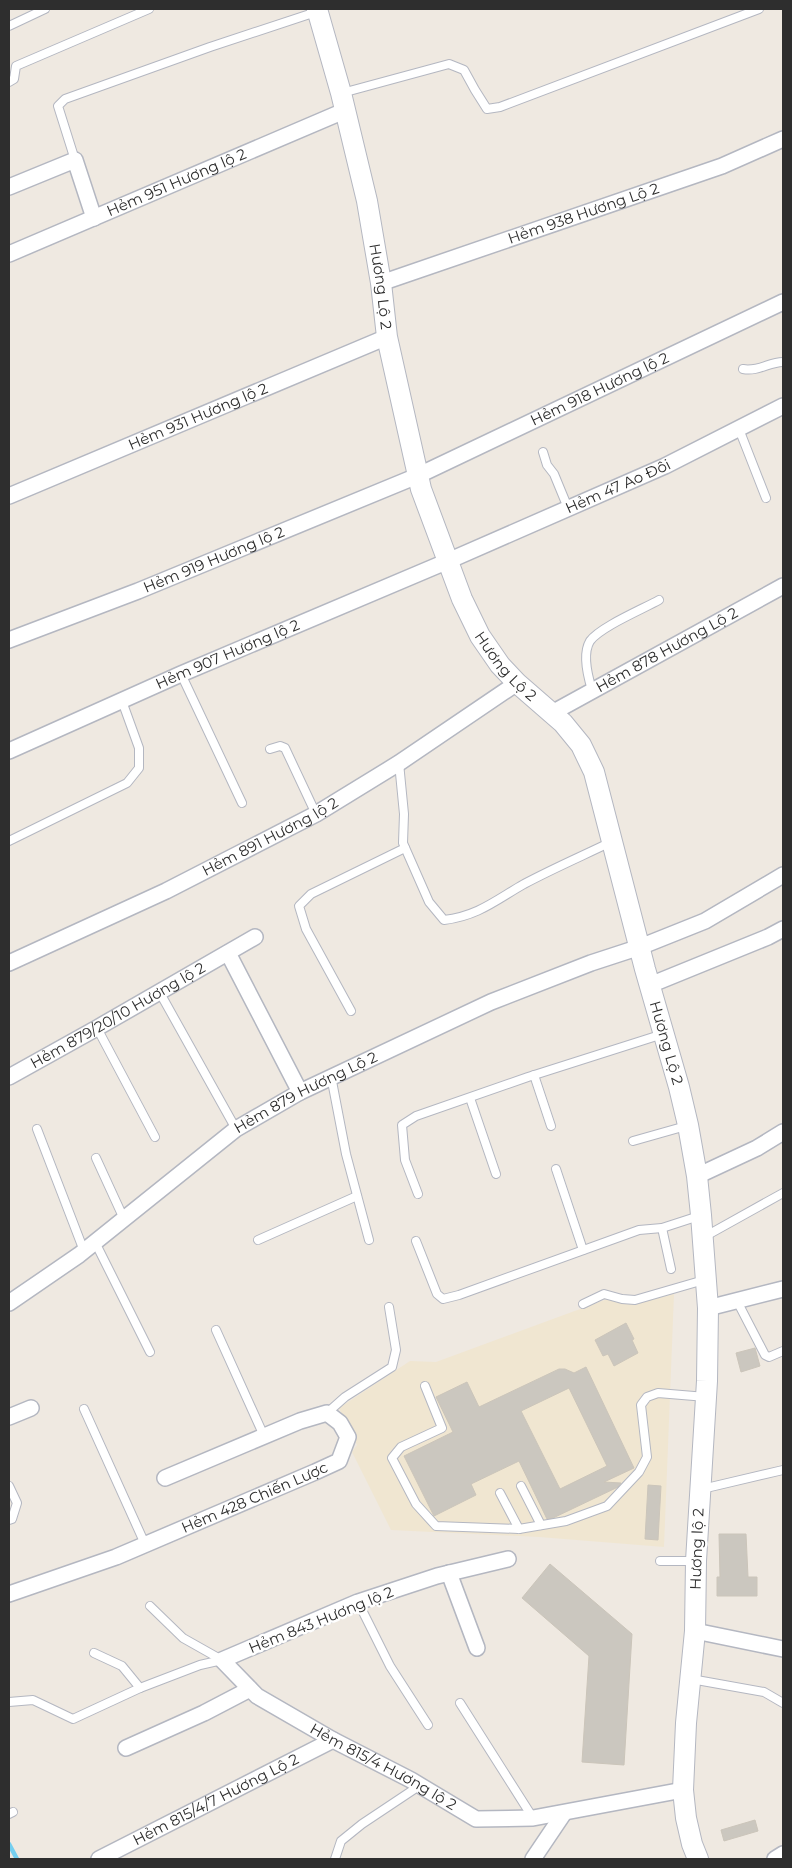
<svg xmlns="http://www.w3.org/2000/svg" width="792" height="1868" viewBox="0 0 792 1868" font-family="Montserrat,sans-serif">
<style>
.education{fill:#f0e6d1}
.lines{fill:none;stroke-linecap:round;stroke-linejoin:round}
.stream{stroke:#75cff0;stroke-width:4.5}
.building{fill:#cbc7bf;stroke:#cbc5ba;fill-rule:evenodd}
.service-casing{stroke:#b4b7c1;stroke-width:10}
.minor-casing{stroke:#b4b7c1;stroke-width:18}
.secondary-casing{stroke:#b4b7c1;stroke-width:22}
.service{stroke:#fff;stroke-width:8}
.minor{stroke:#fff;stroke-width:15}
.secondary{stroke:#fff;stroke-width:20}
.labels{text-anchor:middle;stroke-width:5;stroke-linejoin:round;paint-order:stroke}
.street-label{font-size:15px;fill:#2e2e2e;stroke:#fff}
</style>
<rect width="100%" height="100%" fill="#efe9e1"/>
<path class="education" d="M674 1294 664 1547 539 1537 391 1530 352 1452 357 1445 339 1408 410 1361 436 1362 610 1298 630 1304Z"/>
<g class="lines">
<path class="stream" d="M9 1844 17 1859"/>
</g>
<g class="building">
<path d="M626 1323 634 1339 632 1340 638 1353 614 1366 608 1354 603 1356 595 1340Z"/>
<path d="M755 1348 760 1366 741 1372 736 1353Z"/>
<path d="M586 1367 634 1468 604 1482 621 1483 618 1487 553 1518 547 1519 519 1461 471 1484 476 1495 434 1516 404 1456 453 1432 436 1397 467 1382 479 1407 559 1369H565L574 1373ZM569 1388 607 1466 560 1489 521 1411Z"/>
<path d="M648 1485 661 1486 658 1540 645 1539Z"/>
<path d="M719 1534H746L748 1577H757V1596H717V1577H720Z"/>
<path d="M550 1564 632 1634 624 1765 582 1762 589 1656 522 1598Z"/>
<path d="M755 1820 758 1831 724 1841 721 1830Z"/>
</g>
<g class="lines">
<defs>
<g id="service">
<path d="M9 26 45 9"/>
<path d="M9 82 14 79 16 66 149 9"/>
<path d="M342 93 449 64 464 70 475 90 487 109 500 107 759 9"/>
<path d="M75 160 58 106 65 99 210 47 316 12"/>
<path d="M743 369C758 372 769 362 783 362"/>
<path d="M739 429 766 498"/>
<path d="M543 452 547 465 554 474 568 508"/>
<path d="M181 674 242 803"/>
<path d="M592 690C588 677 582 654 590 641 600 627 643 609 659 600"/>
<path d="M270 749 280 746 285 748 316 814"/>
<path d="M399 763 404 814 403 843 429 902 444 920C478 916 496 900 524 884 552 869 582 856 611 842"/>
<path d="M9 841 127 783 139 768V748L122 701"/>
<path d="M160 993 236 1129"/>
<path d="M351 1011 306 929 299 906 311 894 405 848"/>
<path d="M97 1028 155 1137"/>
<path d="M534 1075 551 1126"/>
<path d="M331 1076 346 1154 369 1240"/>
<path d="M470 1098 496 1174"/>
<path d="M37 1129 84 1251"/>
<path d="M633 1141 686 1126"/>
<path d="M96 1158 124 1219"/>
<path d="M556 1169 583 1250"/>
<path d="M418 1194 405 1160 402 1125 416 1116 528 1077 663 1034"/>
<path d="M662 1228 671 1269"/>
<path d="M704 1237 783 1193"/>
<path d="M258 1240 357 1196"/>
<path d="M416 1241 437 1294 443 1299 459 1295 639 1230 662 1228 699 1216"/>
<path d="M95 1242 150 1352"/>
<path d="M737 1301 765 1355 769 1357 783 1351"/>
<path d="M583 1304 604 1294 622 1299 635 1300 704 1280"/>
<path d="M216 1330 264 1436"/>
<path d="M425 1386 442 1428 401 1447 392 1458 416 1504 436 1526 519 1529 566 1521 607 1506 639 1472 647 1457 641 1405 647 1397 658 1393 706 1397"/>
<path d="M84 1409 145 1544"/>
<path d="M327 1413 345 1397 392 1367 396 1350 389 1307"/>
<path d="M9 1486 17 1503 12 1519 9 1520"/>
<path d="M521 1486 541 1525"/>
<path d="M702 1489 783 1470"/>
<path d="M500 1493 519 1529"/>
<path d="M660 1561H696"/>
<path d="M358 1602 390 1666 428 1725"/>
<path d="M150 1606 183 1638 222 1660"/>
<path d="M94 1653 122 1666 140 1688 200 1665 222 1660"/>
<path d="M691 1679 764 1692 783 1703"/>
<path d="M9 1702 33 1700 73 1719 140 1688"/>
<path d="M460 1703 533 1818"/>
<path d="M9 1814 13 1812"/>
<path d="M335 1859 341 1841 362 1824 419 1786"/>
</g>
<g id="minor">
<path d="M9 187 75 160 94 218"/>
<path id="s1" d="M9 254 344 111"/>
<path id="s2" d="M381 283 722 166 783 139"/>
<path id="s3" d="M9 496 387 337"/>
<path id="s4" d="M9 640 138 591 417 476 783 302"/>
<path id="s5" d="M552 713 783 586"/>
<path id="s6" d="M9 751 181 674 448 561 665 466 783 406"/>
<path d="M228 953 300 1092"/>
<path id="s7" d="M9 963 166 891 316 814 399 763 517 683"/>
<path d="M650 985 768 937 783 929"/>
<path id="s8" d="M9 1077 97 1028 255 937"/>
<path d="M697 1176 757 1148 783 1132"/>
<path id="s9" d="M9 1303 79 1255 236 1129 300 1092 491 1002 591 963 640 947 705 921 783 875"/>
<path d="M708 1308 783 1289"/>
<path d="M9 1417 31 1408"/>
<path id="s10" d="M508 1559 437 1576 358 1602 222 1660 257 1696 333 1740 411 1780 476 1819 533 1818 683 1790"/>
<path d="M449 1573 477 1648"/>
<path id="s11" d="M9 1594 116 1557 315 1472 339 1461 348 1437 340 1423 327 1413 300 1421 165 1478"/>
<path d="M695 1631 783 1649"/>
<path d="M126 1748 204 1713 250 1689"/>
<path id="s12" d="M99 1859 333 1740"/>
<path d="M533 1859 564 1813"/>
<path d="M775 1859 783 1854"/>
</g>
<g id="secondary">
<path id="s13" d="M317 9 341 93 367 201 381 283 387 337 421 489 462 599 480 636 500 665 517 683 563 723 581 745 594 772 645 969 679 1087 688 1125 697 1176 701 1215 708 1308 707 1381 696 1561 695 1631 686 1723 683 1790 686 1818 692 1844 698 1859"/>
</g>
</defs>
<use href="#service" class="service-casing"/>
<use href="#minor" class="minor-casing"/>
<use href="#secondary" class="secondary-casing"/>
<use href="#service" class="service"/>
<use href="#minor" class="minor"/>
<use href="#secondary" class="secondary"/>
</g>
<g class="labels">
<g class="street-label">
<text dy="5" stroke="none"><textPath href="#s1" startOffset="182">Hẻm 951 Hương lộ 2</textPath></text>
<text dy="5" stroke="none"><textPath href="#s2" startOffset="214">Hẻm 938 Hương Lộ 2</textPath></text>
<text dy="5" stroke="none"><textPath href="#s13" startOffset="285">Hương Lộ 2</textPath></text>
<text dy="5" stroke="none"><textPath href="#s4" startOffset="642">Hẻm 918 Hương lộ 2</textPath></text>
<text dy="5" stroke="none"><textPath href="#s3" startOffset="205">Hẻm 931 Hương lộ 2</textPath></text>
<text dy="5" stroke="none"><textPath href="#s6" startOffset="664">Hẻm 47 Ao Đôi</textPath></text>
<text dy="5" stroke="none"><textPath href="#s4" startOffset="220">Hẻm 919 Hương lộ 2</textPath></text>
<text dy="5" stroke="none"><textPath href="#s5" startOffset="131">Hẻm 878 Hương Lộ 2</textPath></text>
<text dy="5" stroke="none"><textPath href="#s6" startOffset="239">Hẻm 907 Hương lộ 2</textPath></text>
<text dy="5" stroke="none"><textPath href="#s13" startOffset="690">Hương Lộ 2</textPath></text>
<text dy="5" stroke="none"><textPath href="#s7" startOffset="290">Hẻm 891 Hương lộ 2</textPath></text>
<text dy="5" stroke="none"><textPath href="#s8" startOffset="125">Hẻm 879/20/10 Hương lộ 2</textPath></text>
<text dy="5" stroke="none"><textPath href="#s13" startOffset="1110">Hương Lộ 2</textPath></text>
<text dy="5" stroke="none"><textPath href="#s9" startOffset="365">Hẻm 879 Hương Lộ 2</textPath></text>
<text dy="5" stroke="none"><textPath href="#s11" startOffset="264">Hẻm 428 Chiến Lược</textPath></text>
<text transform="translate(697 1549) rotate(-88)" y="5">Hương lộ 2</text>
<text transform="translate(321 1620) rotate(-22)" y="5">Hẻm 843 Hương lộ 2</text>
<text dy="5" stroke="none"><textPath href="#s10" startOffset="499">Hẻm 815/4 Hương lộ 2</textPath></text>
<text dy="5" stroke="none"><textPath href="#s12" startOffset="131">Hẻm 815/4/7 Hương Lộ 2</textPath></text>
</g>
</g>
<rect width="792" height="1868" fill="none" stroke="#2e2e2e" stroke-width="20"/>
</svg>
